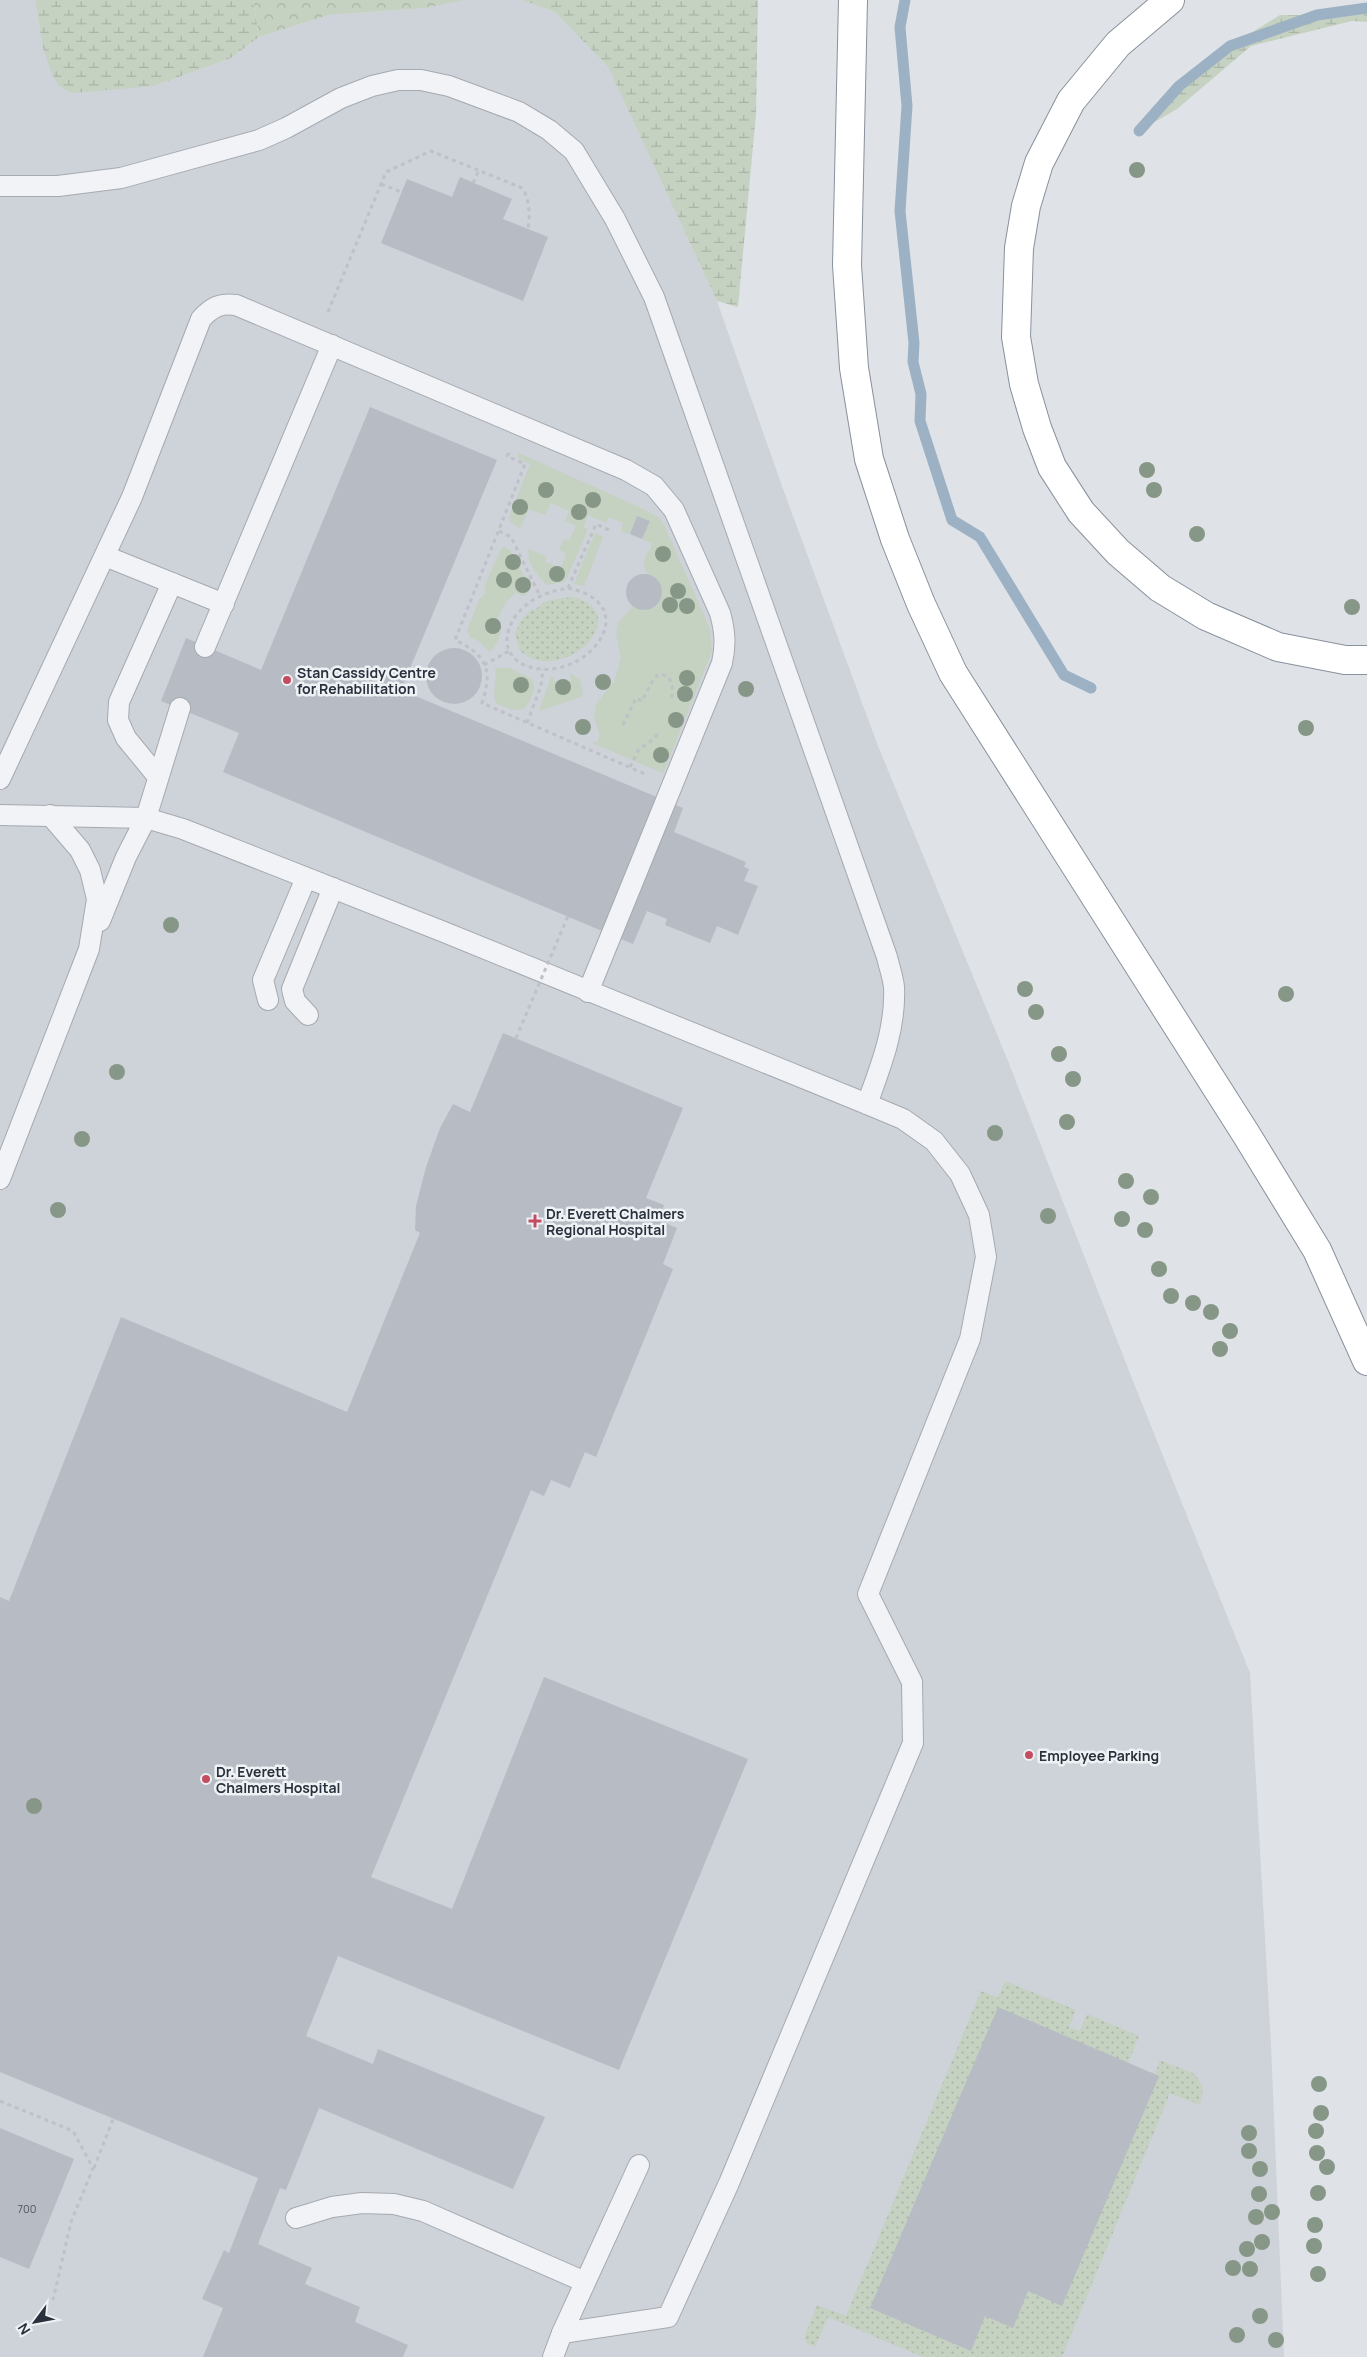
<svg xmlns="http://www.w3.org/2000/svg" width="1367" height="2357" viewBox="0 0 1367 2357" font-family="Manrope,sans-serif">
	<style>
		.built { fill: #ced2d9 }
		.grass { fill: url(#grass-dots) }
		.forest { fill: url(#forest-crowns) }
		.wetland { fill: url(#wetland-marsh) }
		.green { fill: #c5d1c1 }
		.lines { fill: none; stroke-linecap: round; stroke-linejoin: round }
		.stream { stroke: #9db1c5; stroke-width: 11 }
		.building { fill: #b7bcc4 }
		.lane-casing { stroke: #a5aab1; stroke-width: 22 }
		.highway-casing { stroke: #88919d; stroke-width: 30 }
		.path { stroke: #bec1c6; stroke-width: 3; stroke-dasharray: 4 4; stroke-linecap: butt }
		.lane { stroke: #f2f3f6; stroke-width: 20 }
		.highway { stroke: #fff; stroke-width: 28 }
		.path-bridge { stroke: #bec1c6; stroke-width: 3; stroke-dasharray: 4 4; stroke-linecap: butt }
		.tree { fill: #879787 }
		.poi-dot { fill: #c44d62; stroke: #eff2f5; stroke-width: 2 }
		.labels { text-anchor: middle; dominant-baseline: central; stroke-width: 5; stroke-linejoin: round; paint-order: stroke }
		.number-label { font-size: 11px; fill: #4c545f }
		.poi-label { font-size: 14px; font-weight: bold; fill: #29313d; stroke: #eff2f5; text-anchor: start }
	</style>
	<defs>
		<pattern id="grass-dots" width="8" height="8" patternUnits="userSpaceOnUse" patternTransform="scale(1.25)"><rect width="8" height="8" fill="#c5d1c1"/><path d="M2 2h.1M6 6h.1" fill="none" stroke="#a9b4a7" stroke-width="1.8" stroke-linecap="round"/></pattern>
		<pattern id="forest-crowns" width="20" height="18" patternUnits="userSpaceOnUse" patternTransform="scale(1.25)"><rect width="20" height="18" fill="#c5d1c1"/><path d="M2 6a3 3 0 1 1 6 0M12 15a3 3 0 1 1 6 0" fill="none" stroke="#a9b4a7"/></pattern>
		<pattern id="wetland-marsh" width="20" height="14" patternUnits="userSpaceOnUse" patternTransform="scale(1.25)"><rect width="20" height="14" fill="#c5d1c1"/><path d="M1 5h8M5 5V1M11 12h8M15 12V8" fill="none" stroke="#a9b4a7"/></pattern>
	</defs>
	<rect width="100%" height="100%" fill="#dfe3e7"/>
	<!-- built -->
	<polygon class="built" points="0,0 35,0 43,48 138,87 154,86 231,58 259,37 329,15 425,8 461,0 522,0 555,12 608,67 717,301 783,489 878,746 1008,1061 1133,1381 1250,1673 1271,2045 1284,2357 0,2357"/>
	<!-- grass -->
	<g class="grass">
		<path d="M572,597C638,612 564,688 520,651L515,634L521,620L532,609L535,610L543,603L550,600Z"/>
		<polygon points="1005,1981 1076,2010 1069,2027 1080,2031 1087,2014 1139,2036 1128,2063 1155,2074 1160,2060 1195,2074 1203,2088 1200,2105 1170,2093 1062,2357 923,2357 828,2317 815,2347 807,2344 804,2338 817,2305 846,2316 981,1991 998,1998"/>
	</g>
	<!-- forest -->
	<polygon class="forest" points="253,0 464,0 425,8 329,15 259,37"/>
	<!-- wetland -->
	<g class="wetland">
		<polygon points="35,0 253,0 259,37 231,58 154,86 72,93 59,86 52,74 43,48"/>
		<polygon points="522,0 758,0 756,114 738,307 717,301 608,67 555,12"/>
		<polygon points="1367,8 1367,22 1352,21 1251,46 1177,109 1139,131 1179,86 1230,46 1280,15 1317,15"/>
	</g>
	<!-- green -->
	<g class="green">
		<path d="M519,453L641,508L659,518L665,527L710,629L712,651L663,773L592,743L598,741L600,736L594,717L596,704L614,682L621,658L616,634L618,623L633,606L643,611L657,606L663,593L658,580C638,569 643,563 652,544L642,539L650,521L637,516L630,534L621,531L623,523L608,517L606,523L588,515L583,527L588,529L567,578L564,582L547,585C537,576 526,562 529,549L547,557L545,562L561,568L566,553L559,550L564,539L569,541L576,526L565,521L569,511L551,503L545,515L529,509L520,528L510,522L509,517L530,464L518,458Z"/>
		<polygon points="595,533 603,537 602,539 584,586 574,584"/>
		<path d="M504,547L510,550L530,586L526,595L522,596L516,592L505,603L496,622L502,627C499,637 498,646 489,652L479,641L470,637L467,630L480,598L483,597L486,590L484,587L501,549Z"/>
		<path d="M495,668H510L532,679C537,690 531,700 524,709L512,710L496,703C491,693 498,680 495,668Z"/>
		<polygon points="570,673 580,680 583,693 581,697 539,711 551,677 553,676 555,684 571,681"/>
	</g>
	<g class="lines">
		<!-- stream -->
		<g class="stream">
			<polyline points="905,0 900,27 907,106 900,211 914,343 913,362 921,394 920,421 952,520 980,537 1064,675 1091,688"/>
			<polyline points="1139,131 1179,86 1230,46 1317,15 1367,8"/>
		</g>
	</g>
	<!-- building -->
	<g class="building">
		<polygon points="460,177 512,199 503,219 548,237 523,301 381,243 407,179 452,197"/>
		<polygon points="370,407 497,460 401,690 683,808 674,832 746,862 744,867 749,869 744,881 758,886 738,935 717,926 710,943 665,925 667,919 647,911 633,944 223,772 239,733 161,701 186,638 261,670"/>
		<polygon points="637,516 650,521 642,539 630,534"/>
		<circle cx="644" cy="592" r="18"/>
		<circle cx="454" cy="676" r="28"/>
		<polygon points="503,1033 683,1108 646,1198 664,1205 658,1220 677,1228 663,1264 673,1269 596,1457 585,1452 570,1488 551,1480 544,1496 531,1490 371,1877 452,1909 544,1677 748,1759 619,2070 338,1956 306,2036 373,2064 378,2049 545,2117 513,2189 319,2108 286,2190 280,2188 258,2244 312,2268 305,2284 360,2307 355,2322 408,2345 403,2357 203,2357 223,2308 202,2299 224,2250 229,2253 258,2178 0,2072 0,1597 9,1601 121,1317 347,1412 420,1233 415,1230 416,1206 426,1167 440,1128 453,1104 470,1112"/>
		<polygon points="998,2007 1159,2076 1062,2306 1028,2291 1013,2328 985,2316 971,2351 870,2308"/>
		<polygon points="0,2128 74,2159 29,2269 0,2257"/>
	</g>
	<g class="lines">
		<defs>
			<g id="lane">
				<path d="M0,186H58L121,178L259,140L286,128L341,98L372,86L398,80H421L449,86L519,112L549,130L574,151L615,219L654,297L887,957C889,966 893,977 894,987C896,1028 881,1066 867,1104"/>
				<polyline points="105,556 224,604"/>
				<polyline points="205,647 332,345"/>
				<polyline points="158,777 126,738 118,720 119,702 172,583"/>
				<path d="M0,779L132,497L201,319C212,307 220,303 236,305L626,470L654,486L674,510L720,613C725,631 726,645 722,663L588,992"/>
				<polyline points="0,815 146,818 183,829 444,932 867,1104 903,1119 934,1141 960,1174 979,1215 986,1257 970,1339 868,1594 912,1682 913,1743 729,2183 668,2317 562,2333 553,2357"/>
				<polyline points="100,921 126,857 146,818 180,708"/>
				<polyline points="268,1000 263,980 306,878"/>
				<polyline points="308,1015 295,1001 292,989 333,888"/>
				<polyline points="0,1179 89,949 97,899 90,870 80,850 50,815"/>
				<polyline points="296,2218 332,2207 362,2203 394,2204 423,2211 585,2282"/>
				<polyline points="562,2333 639,2165"/>
			</g>
			<g id="highway">
				<polyline points="853,0 847,265 854,368 869,459 895,539 921,604 953,673 1246,1134 1317,1250 1367,1361"/>
				<polyline points="1170,0 1118,44 1071,101 1039,163 1026,206 1019,248 1016,337 1024,384 1037,428 1052,467 1081,512 1118,552 1160,588 1206,616 1278,647 1345,660 1367,660"/>
			</g>
		</defs>
		<!-- lane casing -->
		<use href="#lane" class="lane-casing"/>
		<!-- highway casing -->
		<use href="#highway" class="highway-casing"/>
		<!-- path -->
		<g class="path">
			<polyline points="473,183 479,170"/>
			<polyline points="381,184 401,192"/>
			<path d="M328,312L386,172L431,151L522,188C530,198 530,217 528,229"/>
			<path d="M509,453L507,456L525,464L455,640C487,655 493,670 482,703L645,774"/>
			<polyline points="499,531 511,537 540,596"/>
			<path d="M568,588C648,605 585,684 530,667C497,657 503,624 526,605C538,595 553,591 568,588Z"/>
			<polyline points="568,588 596,524 611,531"/>
			<polyline points="484,665 509,651"/>
			<polyline points="527,723 541,686 543,669"/>
			<path d="M623,725L636,698L642,701L654,678L659,674C674,675 673,689 671,701"/>
			<polyline points="630,767 639,749 654,739 658,733"/>
			<polyline points="0,2101 73,2131 93,2168 71,2222 53,2300"/>
			<polyline points="94,2168 113,2119"/>
		</g>
		<!-- lane -->
		<use href="#lane" class="lane"/>
		<!-- highway -->
		<use href="#highway" class="highway"/>
		<!-- path-bridge -->
		<polyline class="path-bridge" points="516,1038 568,916"/>
	</g>
	<!-- trees -->
	<g class="tree">
		<circle cx="1137" cy="170" r="8"/>
		<circle cx="1147" cy="470" r="8"/>
		<circle cx="546" cy="490" r="8"/>
		<circle cx="1154" cy="490" r="8"/>
		<circle cx="593" cy="500" r="8"/>
		<circle cx="520" cy="507" r="8"/>
		<circle cx="579" cy="512" r="8"/>
		<circle cx="1197" cy="534" r="8"/>
		<circle cx="663" cy="554" r="8"/>
		<circle cx="513" cy="562" r="8"/>
		<circle cx="557" cy="574" r="8"/>
		<circle cx="504" cy="580" r="8"/>
		<circle cx="523" cy="585" r="8"/>
		<circle cx="678" cy="591" r="8"/>
		<circle cx="670" cy="605" r="8"/>
		<circle cx="687" cy="606" r="8"/>
		<circle cx="1352" cy="607" r="8"/>
		<circle cx="493" cy="626" r="8"/>
		<circle cx="687" cy="678" r="8"/>
		<circle cx="603" cy="682" r="8"/>
		<circle cx="521" cy="685" r="8"/>
		<circle cx="563" cy="687" r="8"/>
		<circle cx="746" cy="689" r="8"/>
		<circle cx="685" cy="694" r="8"/>
		<circle cx="676" cy="720" r="8"/>
		<circle cx="583" cy="727" r="8"/>
		<circle cx="1306" cy="728" r="8"/>
		<circle cx="661" cy="755" r="8"/>
		<circle cx="171" cy="925" r="8"/>
		<circle cx="1025" cy="989" r="8"/>
		<circle cx="1286" cy="994" r="8"/>
		<circle cx="1036" cy="1012" r="8"/>
		<circle cx="1059" cy="1054" r="8"/>
		<circle cx="117" cy="1072" r="8"/>
		<circle cx="1073" cy="1079" r="8"/>
		<circle cx="1067" cy="1122" r="8"/>
		<circle cx="995" cy="1133" r="8"/>
		<circle cx="82" cy="1139" r="8"/>
		<circle cx="1126" cy="1181" r="8"/>
		<circle cx="1151" cy="1197" r="8"/>
		<circle cx="58" cy="1210" r="8"/>
		<circle cx="1048" cy="1216" r="8"/>
		<circle cx="1122" cy="1219" r="8"/>
		<circle cx="1145" cy="1230" r="8"/>
		<circle cx="1159" cy="1269" r="8"/>
		<circle cx="1171" cy="1296" r="8"/>
		<circle cx="1193" cy="1303" r="8"/>
		<circle cx="1211" cy="1312" r="8"/>
		<circle cx="1230" cy="1331" r="8"/>
		<circle cx="1220" cy="1349" r="8"/>
		<circle cx="34" cy="1806" r="8"/>
		<circle cx="1319" cy="2084" r="8"/>
		<circle cx="1321" cy="2113" r="8"/>
		<circle cx="1316" cy="2131" r="8"/>
		<circle cx="1249" cy="2133" r="8"/>
		<circle cx="1249" cy="2151" r="8"/>
		<circle cx="1317" cy="2153" r="8"/>
		<circle cx="1327" cy="2167" r="8"/>
		<circle cx="1260" cy="2169" r="8"/>
		<circle cx="1318" cy="2193" r="8"/>
		<circle cx="1259" cy="2194" r="8"/>
		<circle cx="1272" cy="2212" r="8"/>
		<circle cx="1256" cy="2217" r="8"/>
		<circle cx="1315" cy="2225" r="8"/>
		<circle cx="1262" cy="2242" r="8"/>
		<circle cx="1314" cy="2246" r="8"/>
		<circle cx="1247" cy="2249" r="8"/>
		<circle cx="1233" cy="2268" r="8"/>
		<circle cx="1250" cy="2269" r="8"/>
		<circle cx="1318" cy="2274" r="8"/>
		<circle cx="1260" cy="2316" r="8"/>
		<circle cx="1237" cy="2335" r="8"/>
		<circle cx="1276" cy="2340" r="8"/>
	</g>
	<!-- markers -->
	<g class="poi-dot">
		<circle cx="287" cy="680" r="5"/>
		<path d="M532.5 1213.5h5v5h5v5h-5v5h-5v-5h-5v-5h5z"/>
		<circle cx="1029" cy="1755" r="5"/>
		<circle cx="206" cy="1779" r="5"/>
	</g>
	<g class="labels">
		<!-- number labels -->
		<g class="number-label">
			<text x="27" y="2208">700</text>
		</g>
		<!-- poi labels -->
		<g class="poi-label">
			<text x="297" y="672">Stan Cassidy Centre<tspan x="297" dy="16">for Rehabilitation</tspan></text>
			<text x="546" y="1213">Dr. Everett Chalmers<tspan x="546" dy="16">Regional Hospital</tspan></text>
			<text x="1039" y="1755">Employee Parking</text>
			<text x="216" y="1771">Dr. Everett<tspan x="216" dy="16">Chalmers Hospital</tspan></text>
		</g>
	</g>
	<!-- north arrow -->
	<g transform="translate(35 2322) rotate(238)" stroke="#eff2f5" stroke-width="4" paint-order="stroke">
	<path d="M0-4L9 19L0 12L-9 19Z" fill="#29313d"/>
	<text y="-8" font-size="14" font-weight="bold" text-anchor="middle" fill="#29313d">N</text>
	</g>
</svg>
